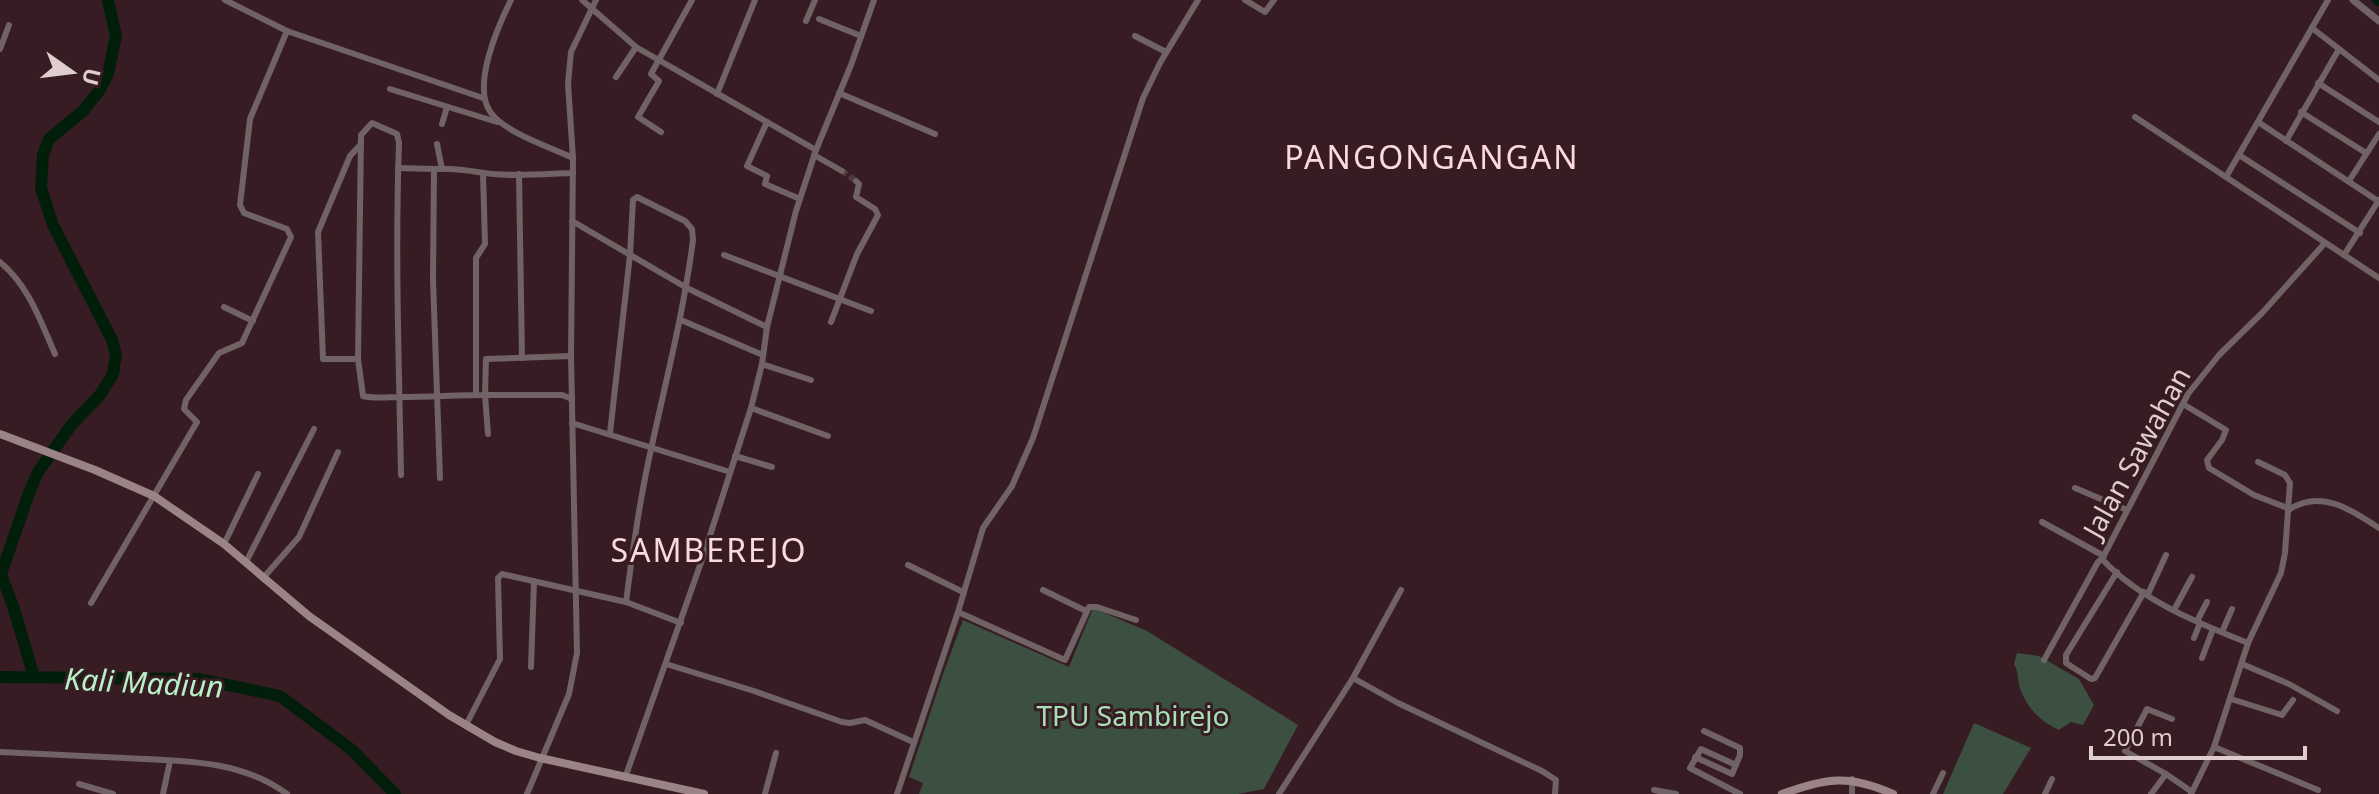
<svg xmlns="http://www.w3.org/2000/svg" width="2379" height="794" viewBox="0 0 2379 794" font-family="'Noto Sans',sans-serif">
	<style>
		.green { fill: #3b5041 }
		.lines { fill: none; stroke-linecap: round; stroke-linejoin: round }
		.canal { stroke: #001e0a; stroke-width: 8 }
		.river { stroke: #001e0a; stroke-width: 12 }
		.minor-tunnel { stroke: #50373d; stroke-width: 6; stroke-dasharray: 6 3; stroke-linecap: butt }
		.minor { stroke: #706265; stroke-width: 6 }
		.tertiary { stroke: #706265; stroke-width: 7 }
		.secondary { stroke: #9a8488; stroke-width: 8 }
		.labels { text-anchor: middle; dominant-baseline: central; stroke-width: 6; stroke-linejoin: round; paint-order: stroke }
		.street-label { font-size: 28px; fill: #dfcdd0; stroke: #371d23 }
		.park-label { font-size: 28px; fill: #a7e0b5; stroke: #371d23 }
		.water-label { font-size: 30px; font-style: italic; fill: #b8f2c7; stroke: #371d23 }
		.quarter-label { font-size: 32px; letter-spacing: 2px; fill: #fcd8df; stroke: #371d23 }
	</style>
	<rect width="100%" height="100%" fill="#371d23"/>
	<!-- green -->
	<g class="green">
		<polygon points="1093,608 1147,631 1298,725 1264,789 1238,794 919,794 923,783 909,777 943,674 963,620 1069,667"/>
		<path d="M2017,653L2039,656L2079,679L2094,705L2083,725L2071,722L2059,730C2041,722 2026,707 2020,688C2017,679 2019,673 2014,664Z"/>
		<polygon points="1974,723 2031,748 2003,794 1943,794"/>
	</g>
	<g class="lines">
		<!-- canal -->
		<polyline class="canal" points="2376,0 2379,2"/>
		<!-- river -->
		<g class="river">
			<polyline points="0,677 200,679 280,696 352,750 395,794"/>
			<polyline points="34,677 14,609 1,574 29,493 38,472 72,424 100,395 113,374 116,354 112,340 53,225 41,188 43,155 49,139 83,111 99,91 108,74 116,36 108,0"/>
		</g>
		<!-- minor-tunnel -->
		<polyline class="minor-tunnel" points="842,171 856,181"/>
		<!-- minor -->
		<g class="minor">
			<polyline points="225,0 287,31"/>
			<path d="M511,0C498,26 471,87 491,113C506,133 550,147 573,158"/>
			<polyline points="582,0 636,47 816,150"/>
			<polyline points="1245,0 1265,12 1274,0"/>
			<polyline points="819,19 861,36"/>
			<polyline points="806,21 815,0"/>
			<polyline points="2312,28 2379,80"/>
			<polyline points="1135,36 1166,52"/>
			<polyline points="0,49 9,25"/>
			<polyline points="616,77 636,47"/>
			<polyline points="2318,83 2379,122"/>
			<polyline points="390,89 497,122"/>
			<polyline points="839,93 935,134"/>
			<polyline points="717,94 755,0"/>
			<polyline points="2301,112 2366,153"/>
			<polyline points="2135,117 2344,255 2379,200"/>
			<polyline points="767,122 747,166 767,176 765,184 800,199"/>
			<polyline points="2258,122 2378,201"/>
			<polyline points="442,124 447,107"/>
			<polyline points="661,132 638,117 659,81 651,74 692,0"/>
			<polyline points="2286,141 2339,49"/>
			<polyline points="437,144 442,169"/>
			<polyline points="814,155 842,171"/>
			<polyline points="2239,155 2360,233"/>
			<polyline points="398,168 434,169 433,280 440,478"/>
			<path d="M434,169C452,168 466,170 484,173C513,177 544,174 573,173"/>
			<polyline points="519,174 522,358"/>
			<polyline points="2226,177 2328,0"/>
			<polyline points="2349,181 2379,134"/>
			<polyline points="572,221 687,288 767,327"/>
			<polyline points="724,255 871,311"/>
			<polyline points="2344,255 2379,278"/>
			<path d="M0,262C29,286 40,320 55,354"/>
			<polyline points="224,307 253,321"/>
			<polyline points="681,320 763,355"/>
			<polyline points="831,322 857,254 878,215 875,209 856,197 859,184 856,181"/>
			<polyline points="358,359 323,359 318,232 350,156 361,144"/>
			<polyline points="762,364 811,380"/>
			<polyline points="476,395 476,258 485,244 483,173"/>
			<polyline points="2183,404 2226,430 2222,440 2207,460 2209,468 2254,495 2290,509"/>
			<polyline points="751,408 828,436"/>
			<polyline points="572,423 730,472"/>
			<path d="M610,433L630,255L633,200L637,197L685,221L692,229L693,240C684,310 667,376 652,445C640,497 633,549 626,602"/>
			<polyline points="488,434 485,395 562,395 572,399"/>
			<polyline points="735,456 772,467"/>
			<path d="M401,475C399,364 395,254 399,143L397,134L372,123L361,135L358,359L363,396C375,399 389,397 401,397C430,397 457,395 485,395L486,359L571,356"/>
			<polyline points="2075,488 2127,510"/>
			<path d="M2290,509C2321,489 2352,510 2379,528"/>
			<polyline points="2042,522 2104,556"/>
			<polyline points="224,544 258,474"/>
			<polyline points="246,562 314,429"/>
			<polyline points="908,565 963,592"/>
			<polyline points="2117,572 2066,655 2066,663 2091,679 2095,678 2144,592"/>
			<polyline points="264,577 299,537 338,452"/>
			<polyline points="1043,590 1086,611"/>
			<polyline points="2148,594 2166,555"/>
			<polyline points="91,603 197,422 184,409 186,400 219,353 242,343 291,237 287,229 244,213 240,205 250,119 287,31 483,98"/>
			<polyline points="2174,610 2192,577"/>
			<polyline points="1136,620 1097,607 1089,607 1065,660 958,612 983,528 1012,486 1033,438 1143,98 1160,63 1198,0"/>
			<polyline points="2197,621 2207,602"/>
			<polyline points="2222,632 2232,609"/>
			<polyline points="2194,638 2200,623"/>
			<path d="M2248,643C2198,623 2140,600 2102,559L2188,394L2219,355L2262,313L2325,243"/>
			<polyline points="2202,658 2213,629"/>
			<polyline points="2044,660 2098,562 2102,559"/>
			<polyline points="666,664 754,691 842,722 850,723 865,720 913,742"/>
			<polyline points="2242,664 2289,684 2337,711"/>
			<polyline points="531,667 534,581"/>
			<polyline points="1353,678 1398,703 1542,771 1556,780 1555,794"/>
			<polyline points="2231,699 2282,715 2293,700"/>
			<polyline points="466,725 500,659 498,578 502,574 626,602 681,623"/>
			<polyline points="2214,747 2318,790"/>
			<path d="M0,752C42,754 83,756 125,758C181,761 240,759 287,794"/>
			<polyline points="1695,757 1732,774 1740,755 1740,748 1704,731"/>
			<polyline points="1736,765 1701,749 1690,768 1740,794"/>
			<polyline points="2166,774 2125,751 2147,709 2172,719"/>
			<polyline points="625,778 704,554 751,408 762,364 767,327 796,211 816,150 851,65 874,0"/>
			<polyline points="79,784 113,794"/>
			<polyline points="1654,790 1676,794"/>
			<polyline points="163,794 170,761"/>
			<polyline points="527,794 569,694 577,653 571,356 573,158 568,84 571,52 596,0"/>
			<polyline points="765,794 776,753"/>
			<polyline points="897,794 958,612"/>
			<polyline points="1279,794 1353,678 1401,590"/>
			<polyline points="1852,794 1852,779"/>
			<polyline points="1933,794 1943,773"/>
			<polyline points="2045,794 2052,779"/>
			<polyline points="2151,794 2166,774 2192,792"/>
			<polyline points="2191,794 2214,747 2248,643 2281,573 2285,553 2290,483 2285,475 2258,462"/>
		</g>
		<!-- tertiary -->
		<polyline class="tertiary" points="2353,0 2379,21"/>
		<!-- secondary -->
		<g class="secondary">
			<polyline points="0,434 95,470 154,496 224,544 309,616 449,715 495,742 516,751 540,758 704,794"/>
			<path d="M1782,794C1826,778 1849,774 1893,794"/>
		</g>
	</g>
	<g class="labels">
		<!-- street labels -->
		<g class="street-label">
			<text transform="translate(2136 452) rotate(-61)">Jalan Sawahan</text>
		</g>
		<!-- park labels -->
		<g class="park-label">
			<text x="1133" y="715">TPU Sambirejo</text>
		</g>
		<!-- water labels -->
		<g class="water-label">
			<text transform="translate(144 682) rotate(3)">Kali Madiun</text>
		</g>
		<!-- quarter labels -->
		<g class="quarter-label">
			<text x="1432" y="156">PANGONGANGAN</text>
			<text x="709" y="549">SAMBEREJO</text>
		</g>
	</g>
	<!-- north arrow -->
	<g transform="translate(72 72) rotate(104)" stroke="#371d23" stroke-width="6" paint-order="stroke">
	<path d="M0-6L14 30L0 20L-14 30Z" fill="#dfcdd0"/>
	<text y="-12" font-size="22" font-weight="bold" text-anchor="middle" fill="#dfcdd0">U</text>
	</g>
	<!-- scale -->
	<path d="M2091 746v12h214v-12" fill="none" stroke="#dfcdd0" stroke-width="4"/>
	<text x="2103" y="746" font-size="24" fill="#dfcdd0" stroke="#371d23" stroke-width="6" paint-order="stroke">200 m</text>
</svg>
